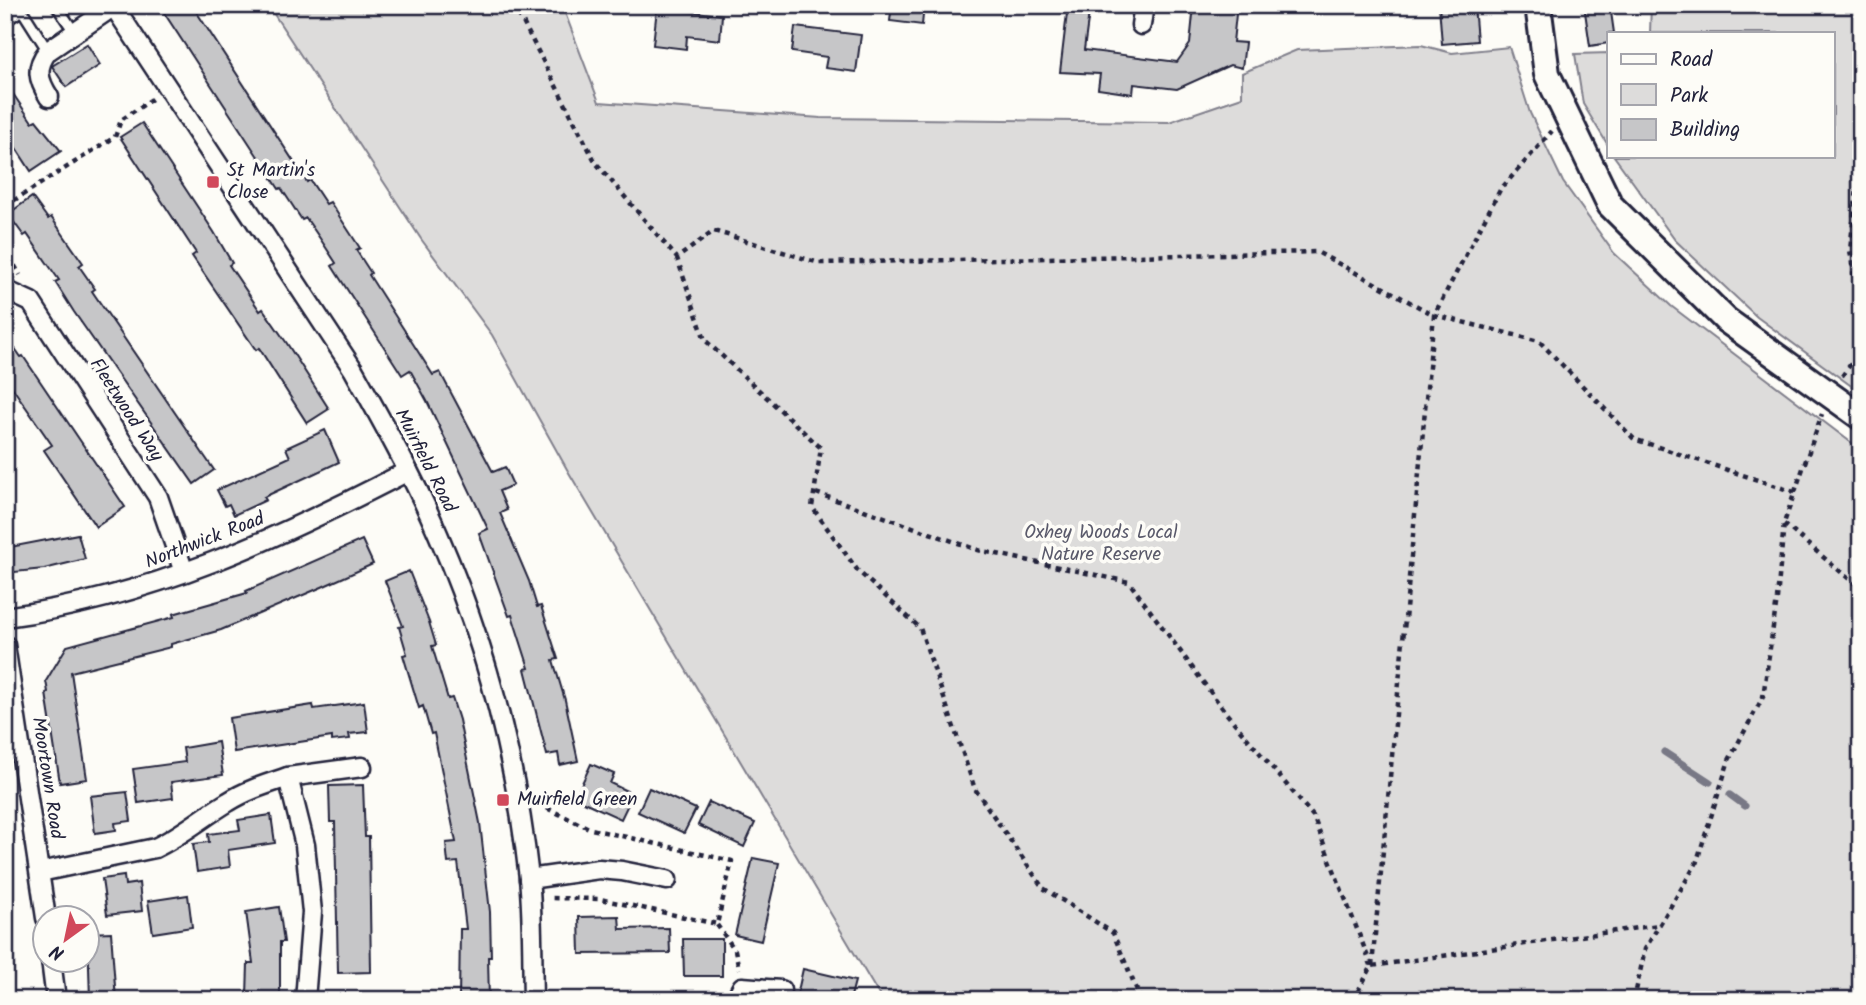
<svg xmlns="http://www.w3.org/2000/svg" width="1866" height="1005" viewBox="0 0 1866 1005" font-family="Kalam,sans-serif">
	<style>
		.green { fill: #dddcdb; stroke: #807f8b; stroke-width: 2 }
		.lines { fill: none; stroke-linecap: round; stroke-linejoin: round }
		.stream { stroke: #787885; stroke-width: 7 }
		.building { fill: #c6c6c8; stroke: #22223b; stroke-width: 2 }
		.service-casing { stroke: #22223b; stroke-width: 14 }
		.minor-casing { stroke: #22223b; stroke-width: 23 }
		.secondary-casing { stroke: #22223b; stroke-width: 30 }
		.path { stroke: #22223b; stroke-width: 4.5; stroke-dasharray: 5 5; stroke-linecap: butt }
		.service { stroke: #fdfcf7; stroke-width: 9 }
		.minor { stroke: #fdfcf7; stroke-width: 18 }
		.secondary { stroke: #fdfcf7; stroke-width: 24 }
		.poi-dot { fill: #d1495b; stroke: #fdfcf7; stroke-width: 2.5 }
		.labels { text-anchor: middle; dominant-baseline: central; stroke-width: 7; stroke-linejoin: round; paint-order: stroke }
		.poi-label { font-size: 19px; fill: #22223b; stroke: #fdfcf7; text-anchor: start }
		.street-label { font-size: 19px; fill: #22223b; stroke: #fdfcf7 }
		.park-label { font-size: 19px; fill: #5a5a6b; stroke: #fdfcf7 }
	</style>
	<rect width="100%" height="100%" fill="#fdfcf7"/>
	<filter id="ink" filterUnits="userSpaceOnUse"><feTurbulence type="fractalNoise" baseFrequency=".0143" numOctaves="2"/><feDisplacementMap in="SourceGraphic" scale="14" xChannelSelector="R" yChannelSelector="G"/><feConvolveMatrix kernelMatrix="1 2 1 2 8 2 1 2 1" color-interpolation-filters="sRGB"/></filter>
	<g filter="url(#ink)">
		<!-- green -->
		<g class="green">
			<polygon points="268,5 562,5 599,102 821,118 1169,122 1242,97 1242,73 1297,50 1421,45 1452,53 1509,47 1530,113 1563,182 1614,253 1671,306 1861,450 1861,1000 882,1000 568,471 492,335 421,239"/>
			<polygon points="1651,5 1861,5 1861,393 1757,317 1675,240 1614,156 1833,156 1833,33 1650,33"/>
			<polygon points="1609,53 1609,147 1583,104 1575,54"/>
		</g>
		<g class="lines">
			<!-- stream -->
			<g class="stream">
				<polyline points="1664,752 1710,782"/>
				<polyline points="1730,795 1745,806"/>
			</g>
		</g>
		<!-- building -->
		<g class="building">
			<polygon points="159,5 192,5 307,182 310,180 326,204 330,202 360,248 356,250 371,273 369,275 433,375 440,372 493,472 505,467 513,485 499,491 507,510 500,513 529,581 537,607 541,606 558,659 553,660 565,700 578,761 560,765 558,753 547,755 525,669 529,668 512,615 509,616 479,533 488,529 427,401 410,370 402,375 332,266 336,263 321,240 306,218 302,220 281,188 279,189"/>
			<polygon points="892,5 924,5 922,25 890,21"/>
			<polygon points="1068,5 1090,5 1084,50 1177,62 1190,44 1194,5 1237,5 1233,42 1245,43 1242,68 1230,65 1177,89 1134,84 1133,94 1098,89 1100,74 1060,72"/>
			<polygon points="1439,5 1474,5 1477,41 1442,44"/>
			<polygon points="1584,5 1610,5 1614,33 1609,33 1609,43 1590,46"/>
			<polygon points="657,8 722,15 720,40 687,36 686,49 653,45"/>
			<polygon points="795,27 861,35 856,72 825,68 827,57 792,52"/>
			<polygon points="87,44 100,65 66,87 52,66"/>
			<polygon points="5,82 32,122 36,120 61,151 31,171 5,131"/>
			<polygon points="142,123 214,232 232,263 229,265 260,311 263,309 286,342 329,409 307,423 259,348 256,350 192,256 196,253 120,137"/>
			<polygon points="32,197 48,219 51,217 83,263 79,266 95,289 92,291 214,470 194,484 74,312 55,282 59,280 27,234 24,236 8,214"/>
			<polygon points="5,334 21,357 23,356 125,507 96,527 44,450 52,445 5,377"/>
			<polygon points="325,430 339,462 264,497 266,500 234,515 229,504 225,506 217,490 290,457 286,448"/>
			<polygon points="78,534 85,559 44,569 5,573 5,548"/>
			<polygon points="362,540 373,564 322,587 221,630 171,644 171,647 71,672 87,779 60,783 46,693 48,692 46,681 67,646 174,617 173,614 247,593 246,591"/>
			<polygon points="409,571 429,622 436,645 432,646 448,699 452,698 459,720 480,823 490,912 491,957 488,957 489,1000 459,1000 460,929 466,929 458,862 448,863 446,843 456,842 434,733 431,734 423,706 419,708 403,655 407,654 399,627 403,626 385,581"/>
			<polygon points="364,702 368,732 349,734 350,739 332,741 332,737 234,752 229,718 313,705 314,709"/>
			<polygon points="218,742 223,775 171,782 173,798 138,803 133,769 185,762 183,748"/>
			<polygon points="591,764 614,774 610,783 633,794 621,819 575,798"/>
			<polygon points="363,785 365,837 369,837 371,972 338,973 335,822 330,822 329,786"/>
			<polygon points="649,788 696,809 684,833 638,812"/>
			<polygon points="127,792 131,821 115,823 116,830 95,833 90,796"/>
			<polygon points="709,802 755,823 744,847 698,825"/>
			<polygon points="271,815 275,843 228,850 230,867 197,872 193,844 209,842 208,834 240,830 238,820"/>
			<polygon points="753,858 779,863 761,941 735,935"/>
			<polygon points="124,876 125,885 139,883 142,911 107,915 102,879"/>
			<polygon points="188,895 192,927 153,933 148,901"/>
			<polygon points="279,907 284,942 280,942 280,998 247,997 248,963 253,963 246,912"/>
			<polygon points="619,916 620,929 669,928 670,953 580,954 579,917"/>
			<polygon points="111,932 116,1000 90,1000 88,933"/>
			<polygon points="683,939 722,939 722,976 684,976"/>
			<polygon points="803,969 855,981 850,1000 796,1000"/>
		</g>
		<g class="lines">
			<defs>
				<g id="service">
					<polyline points="56,5 75,33"/>
					<polyline points="5,21 22,10 48,51"/>
				</g>
				<g id="minor">
					<path d="M113,5L353,369C383,423 414,478 438,534C485,642 516,761 529,878C533,918 532,959 533,1000"/>
					<polyline points="1141,25 1144,5"/>
					<path d="M49,97C38,80 35,67 48,51L114,6"/>
					<polyline points="5,290 31,302 158,497 184,572"/>
					<path d="M5,617C150,598 279,538 408,471"/>
					<polyline points="5,645 46,918"/>
					<polyline points="288,777 362,767"/>
					<path d="M40,872L155,848C181,836 203,817 228,802C247,790 267,784 288,777L305,845L312,912L305,1000"/>
					<polyline points="529,879 599,869 622,871 667,880"/>
					<polyline points="51,960 56,1000"/>
					<polyline points="735,1000 742,987 781,990"/>
				</g>
				<polyline id="secondary" points="1538,5 1547,74 1610,205 1726,320 1861,417"/>
			</defs>
			<!-- service casing -->
			<use href="#service" class="service-casing"/>
			<!-- minor casing -->
			<use href="#minor" class="minor-casing"/>
			<!-- secondary casing -->
			<use href="#secondary" class="secondary-casing"/>
			<!-- path -->
			<g class="path">
				<polyline points="514,5 596,163 677,258"/>
				<polyline points="1861,152 1850,250 1861,326"/>
				<polyline points="5,206 115,137 121,120 152,99"/>
				<polyline points="5,248 20,275"/>
				<polyline points="1842,376 1861,350"/>
				<polyline points="816,493 978,550 1129,582 1226,713 1313,816 1371,965"/>
				<polyline points="1784,524 1861,589"/>
				<polyline points="538,804 591,829 732,861 717,924 600,899 550,898"/>
				<polyline points="717,925 735,950 739,969"/>
				<polyline points="1372,966 1434,315 1500,190 1552,131"/>
				<polyline points="1141,1000 1113,933 1043,888 975,789 920,628 858,571 812,507 821,448 705,340 677,258 714,231 819,263 1317,252 1434,315 1539,341 1634,439 1794,492"/>
				<polyline points="1353,1000 1372,966 1658,925"/>
				<polyline points="1634,1000 1645,949 1696,864 1729,760 1763,697 1777,599 1784,523 1822,414"/>
			</g>
			<!-- service -->
			<use href="#service" class="service"/>
			<!-- minor -->
			<use href="#minor" class="minor"/>
			<!-- secondary -->
			<use href="#secondary" class="secondary"/>
		</g>
	</g>
	<!-- markers -->
	<g class="poi-dot">
		<rect x="206" y="175" width="14" height="14" rx="3.5"/>
		<rect x="496" y="793" width="14" height="14" rx="3.5"/>
	</g>
	<g class="labels">
		<!-- poi labels -->
		<g class="poi-label">
			<text x="227" y="171">St Martin's<tspan x="227" dy="22">Close</tspan></text>
			<text x="517" y="800">Muirfield Green</text>
		</g>
		<!-- street labels -->
		<g class="street-label">
			<text transform="translate(126 410) rotate(57)">Fleetwood Way</text>
			<text transform="translate(425 461) rotate(63)">Muirfield Road</text>
			<text transform="translate(205 541) rotate(-21)">Northwick Road</text>
			<text transform="translate(47 778) rotate(81)">Moortown Road</text>
		</g>
		<!-- park labels -->
		<g class="park-label">
			<text x="1101" y="533">Oxhey Woods Local<tspan x="1101" dy="22">Nature Reserve</tspan></text>
		</g>
	</g>
	<!-- margin -->
	<rect width="1866" height="1005" fill="none" stroke="#fdfcf7" stroke-width="28"/>
	<rect x="14" y="14" width="1838" height="977" fill="none" stroke="#22223b" stroke-width="2.5" filter="url(#ink)"/>
	<!-- legend -->
	<rect x="1607" y="32" width="228" height="126" fill="#fdfcf7" stroke="#a5a5ac" stroke-width="2"/>
	<rect x="1621" y="54" width="35" height="10" fill="#fdfcf7" stroke="#a5a5ac" stroke-width="2"/>
	<text x="1670" y="66" font-size="21" fill="#22223b">Road</text>
	<rect x="1621" y="84" width="35" height="21" fill="#dddcdb" stroke="#a5a5ac" stroke-width="2"/>
	<text x="1670" y="102" font-size="21" fill="#22223b">Park</text>
	<rect x="1621" y="119" width="35" height="21" fill="#c6c6c8" stroke="#a5a5ac" stroke-width="2"/>
	<text x="1670" y="136" font-size="21" fill="#22223b">Building</text>
	<!-- north arrow -->
	<g transform="translate(66 939) rotate(213)"><circle r="33" fill="#fdfcf7" stroke="#a5a5ac" stroke-width="2"/>
	<path d="M0-5L12 26L0 18L-12 26Z" fill="#d1495b"/>
	<text y="-10" font-size="19" font-weight="bold" text-anchor="middle" fill="#22223b">N</text>
	</g>
</svg>
